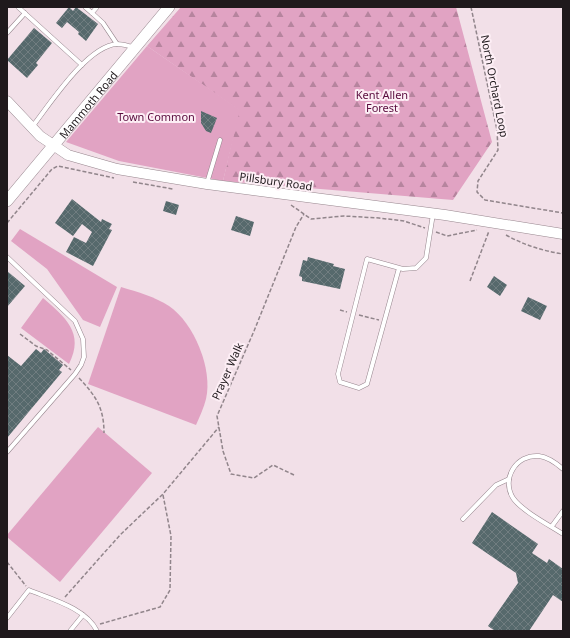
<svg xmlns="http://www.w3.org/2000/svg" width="570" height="638" viewBox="0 0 570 638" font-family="'Noto Sans',sans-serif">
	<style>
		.forest { fill: url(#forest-firs) }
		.park { fill: #e1a3c3 }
		.building { fill: url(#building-cross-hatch) }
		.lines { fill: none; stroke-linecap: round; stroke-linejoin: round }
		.service-casing { stroke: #97868e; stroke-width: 5 }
		.tertiary-casing { stroke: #97868e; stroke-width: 11 }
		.secondary-casing { stroke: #97868e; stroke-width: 12 }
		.path { stroke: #91858b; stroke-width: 1.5; stroke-dasharray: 4 2; stroke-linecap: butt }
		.service { stroke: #fff; stroke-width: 4 }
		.tertiary { stroke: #fff; stroke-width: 10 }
		.secondary { stroke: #fff; stroke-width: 11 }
		.labels { text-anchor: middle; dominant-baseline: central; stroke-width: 4; stroke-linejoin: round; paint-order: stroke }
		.street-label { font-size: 11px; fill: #1f191c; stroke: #fdeef5 }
		.park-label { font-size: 11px; fill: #590b3d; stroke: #fdeef5 }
	</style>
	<defs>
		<pattern id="forest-firs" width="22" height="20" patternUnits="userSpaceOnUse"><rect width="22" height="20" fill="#e1a3c3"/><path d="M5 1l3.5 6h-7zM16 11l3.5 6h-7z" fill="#b6849e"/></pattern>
		<pattern id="building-cross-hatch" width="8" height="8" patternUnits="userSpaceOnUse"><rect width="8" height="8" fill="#56696c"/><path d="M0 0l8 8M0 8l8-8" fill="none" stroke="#707d80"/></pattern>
	</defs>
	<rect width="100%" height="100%" fill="#f2e0e8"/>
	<!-- forest -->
	<polygon class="forest" points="181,7 456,7 492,142 453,200 223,181 239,110 147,46"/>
	<!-- park -->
	<g class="park">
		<polygon points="147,46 240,110 223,181 119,161 66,142"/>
		<polygon points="20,229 117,287 100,327 83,320 47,269 11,241"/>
		<path d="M121,287C138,292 155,297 169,306C194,323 213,369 206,399C204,407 200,416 196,425L88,384Z"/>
		<path d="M43,298C65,317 85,333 69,364L21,328Z"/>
		<polygon points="98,427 152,473 60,582 7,537 7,535"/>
	</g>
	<!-- building -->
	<g class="building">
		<polygon points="69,7 73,11 76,7 98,24 86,41 78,34 79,32 67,22 62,28 56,23"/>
		<polygon points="34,28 52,43 36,63 38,65 27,78 7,60"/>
		<polygon points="201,111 217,118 211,133 206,131 201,123"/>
		<polygon points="72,199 101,222 102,219 112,224 109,229 112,230 93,266 66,252 74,237 86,243 92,232 82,224 73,236 55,223"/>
		<polygon points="166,201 179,205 176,215 163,211"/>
		<polygon points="236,216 254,222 250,236 231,230"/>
		<polygon points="308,257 334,264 333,266 345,269 340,289 302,281 302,277 299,276 303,260 307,261"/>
		<polygon points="7,271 25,286 7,307"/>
		<polygon points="494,276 507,285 500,296 487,287"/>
		<polygon points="528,297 547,306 540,320 521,311"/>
		<polygon points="36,349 41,353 44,349 63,365 59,370 62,372 7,438 7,355 21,366"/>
		<polygon points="492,512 538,544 532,553 547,563 549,559 563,569 563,602 553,595 529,631 495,631 488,626 518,583 516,573 472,543"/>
	</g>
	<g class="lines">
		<defs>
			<g id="service">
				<polyline points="18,7 82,65"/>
				<polyline points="85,7 92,13"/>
				<polyline points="97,7 92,13 103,23 117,44"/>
				<polyline points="7,33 25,13"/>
				<path d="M32,127C50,104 87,46 117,44C123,44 128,46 133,47"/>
				<polyline points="207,183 220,140"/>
				<polyline points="7,257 75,321 83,339 84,357 81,365 75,374 7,452"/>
				<polyline points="399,268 367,384 359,388 340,382 338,374 367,259 403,269 416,268 426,258 433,214"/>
				<path d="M563,469C556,463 548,457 539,456C516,454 501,479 513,498C522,511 549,525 563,534"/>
				<polyline points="463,519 496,485 509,479"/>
				<polyline points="552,526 563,511"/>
				<path d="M7,618L29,590C51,599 86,608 97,631"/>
				<polyline points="70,631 83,615"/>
			</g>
			<polyline id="tertiary" points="7,101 40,136 68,155 117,169 207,184 445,215 563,234"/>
			<g id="secondary">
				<path id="s1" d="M7,201L169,7"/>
			</g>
		</defs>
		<!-- service casing -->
		<use href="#service" class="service-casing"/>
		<!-- tertiary casing -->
		<use href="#tertiary" class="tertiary-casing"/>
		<!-- secondary casing -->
		<use href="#secondary" class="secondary-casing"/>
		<!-- path -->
		<g class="path">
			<polyline points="471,7 497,130 498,150 478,181 477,192 485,200 563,213"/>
			<polyline points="133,182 173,189"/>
			<polyline points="291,205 311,219 344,216 379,218 404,221 425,228"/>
			<polyline points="7,223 52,169 58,166 114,178"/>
			<polyline points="436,232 447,236 477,230"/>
			<path d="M506,235C524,245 543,251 563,254"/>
			<polyline points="470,281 489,231"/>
			<polyline points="340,310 347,312"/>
			<polyline points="359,315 379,320"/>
			<polyline points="20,334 36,346 47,350 71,370"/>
			<path d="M79,378C96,396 104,408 104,433"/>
			<polyline points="294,475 273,465 254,478 231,474 223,451 217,416 254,331 296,227 304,214"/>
			<polyline points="7,562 26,586"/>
			<polyline points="65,597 120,535 163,494 219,427"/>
			<polyline points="100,624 160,607 170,590 171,536 163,495"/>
		</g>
		<!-- service -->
		<use href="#service" class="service"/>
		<!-- tertiary -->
		<use href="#tertiary" class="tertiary"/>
		<!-- secondary -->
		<use href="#secondary" class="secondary"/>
	</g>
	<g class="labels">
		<!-- street labels -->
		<g class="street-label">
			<text transform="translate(495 86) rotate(79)">North Orchard Loop</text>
			<text stroke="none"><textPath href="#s1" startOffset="126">Mammoth Road</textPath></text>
			<text transform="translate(276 181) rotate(8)">Pillsbury Road</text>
			<text transform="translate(227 371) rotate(-66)">Prayer Walk</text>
		</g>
		<!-- park labels -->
		<g class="park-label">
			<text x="382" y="94">Kent Allen<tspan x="382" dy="13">Forest</tspan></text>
			<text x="156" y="116">Town Common</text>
		</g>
	</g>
	<!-- border -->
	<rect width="570" height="638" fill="none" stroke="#1f191c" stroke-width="16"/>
</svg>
